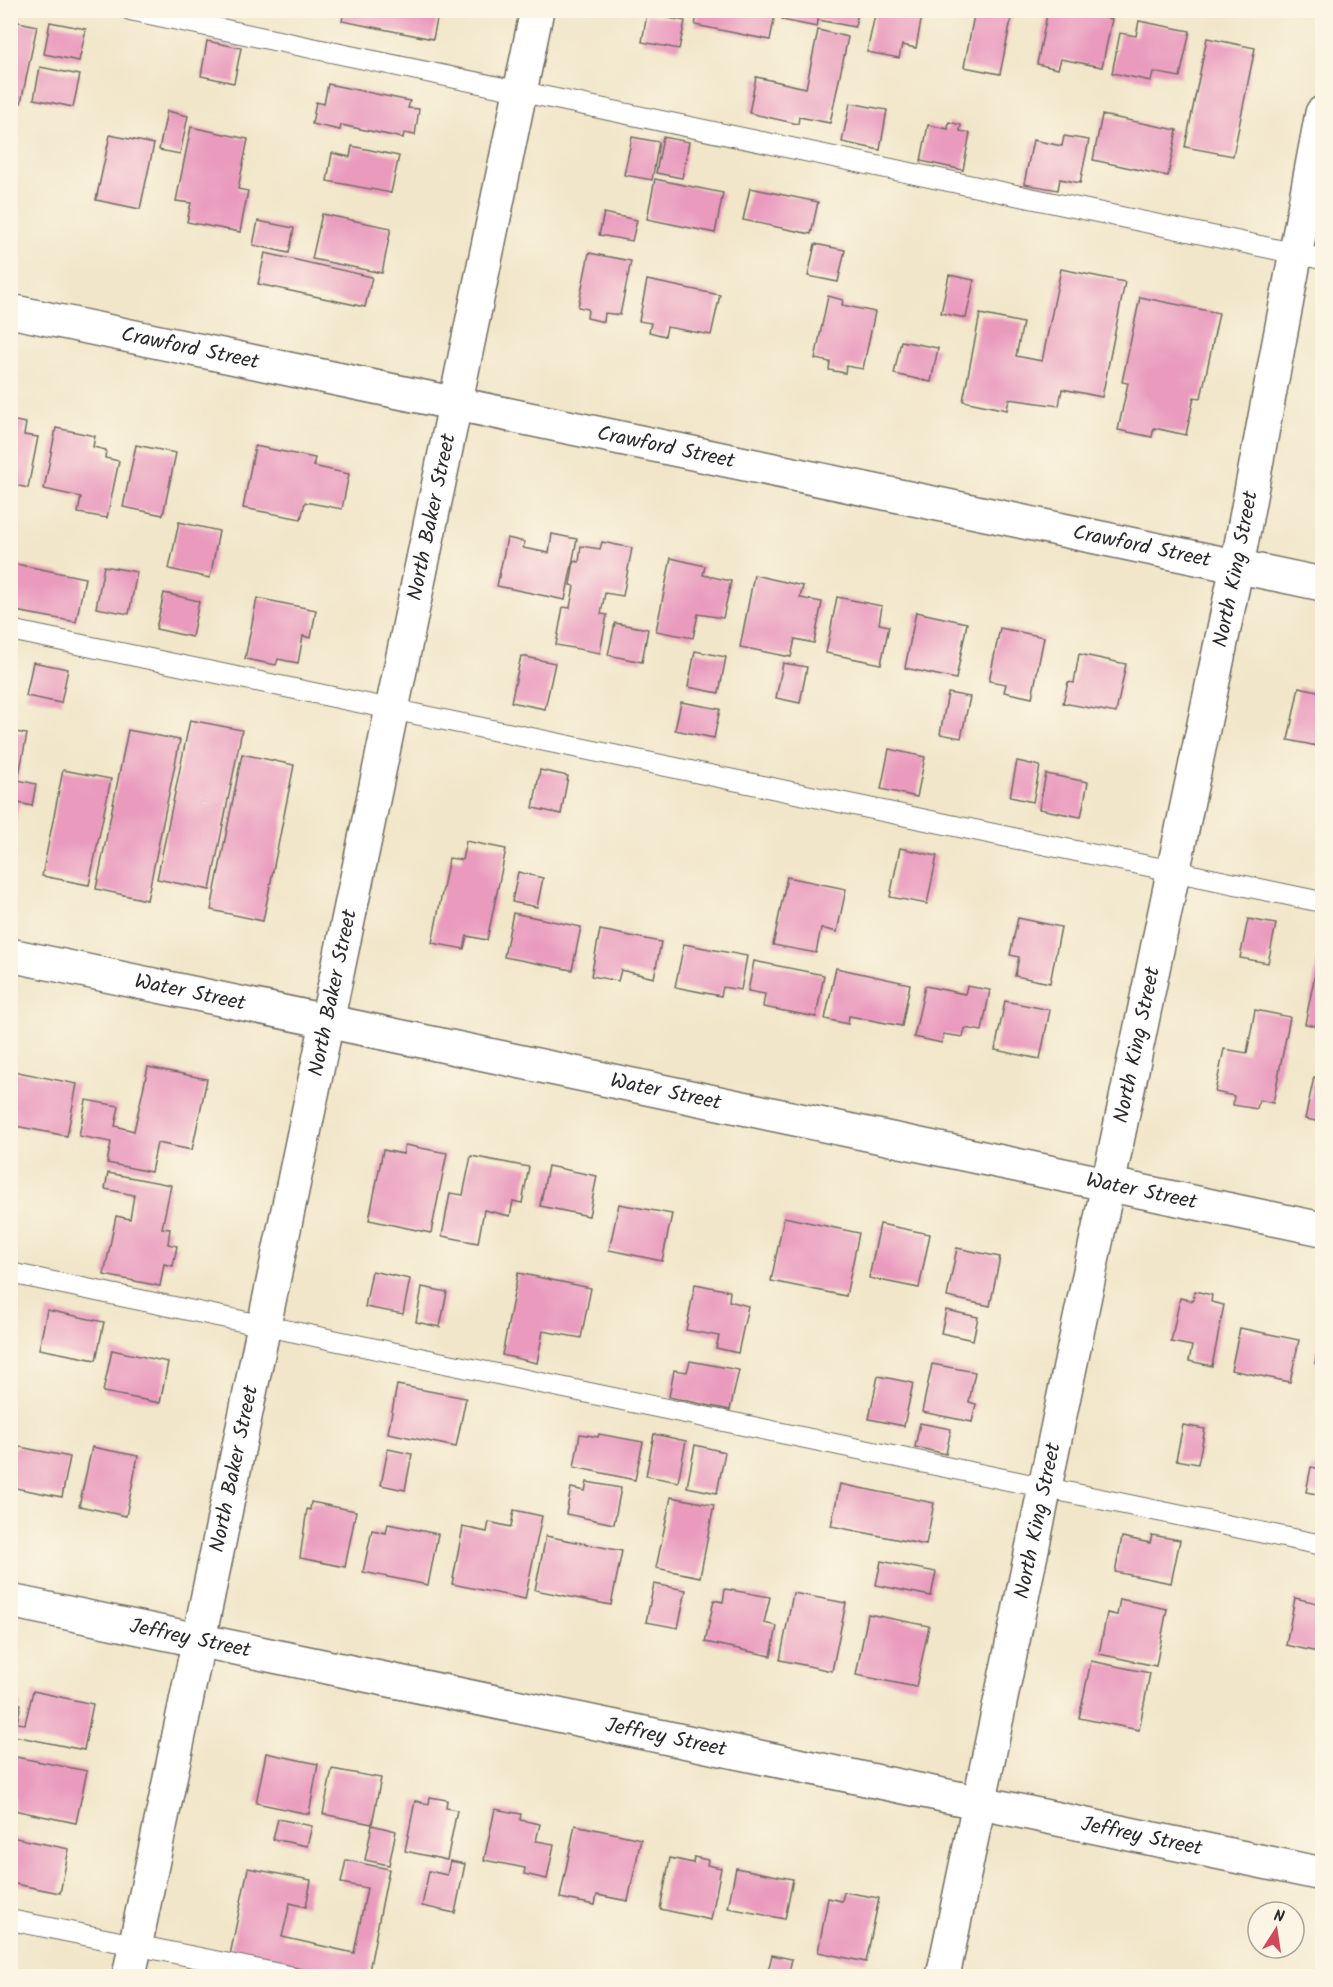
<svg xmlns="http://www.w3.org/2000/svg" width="1333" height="1987" viewBox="0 0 1333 1987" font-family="Kalam,sans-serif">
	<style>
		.building { fill: #e99abd }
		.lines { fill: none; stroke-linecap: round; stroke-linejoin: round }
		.lane-casing { stroke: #706c62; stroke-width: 22 }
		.street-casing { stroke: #706c62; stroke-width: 36 }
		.lane { stroke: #fff; stroke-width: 20 }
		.street { stroke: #fff; stroke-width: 33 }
		.labels { text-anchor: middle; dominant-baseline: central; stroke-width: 4.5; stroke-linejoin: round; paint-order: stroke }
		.street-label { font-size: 21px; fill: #2b2b2b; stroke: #fcf5e5 }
	</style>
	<rect width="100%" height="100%" fill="#fcf5e5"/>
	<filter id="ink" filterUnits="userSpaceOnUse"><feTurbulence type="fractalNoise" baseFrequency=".0167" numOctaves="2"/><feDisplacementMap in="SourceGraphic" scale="12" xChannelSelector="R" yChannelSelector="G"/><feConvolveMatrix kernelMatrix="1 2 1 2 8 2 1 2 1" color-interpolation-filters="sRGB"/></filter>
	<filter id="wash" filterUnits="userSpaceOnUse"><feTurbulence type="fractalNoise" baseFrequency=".008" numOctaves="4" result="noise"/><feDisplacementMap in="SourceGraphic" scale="24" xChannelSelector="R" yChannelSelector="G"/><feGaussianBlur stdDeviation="1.35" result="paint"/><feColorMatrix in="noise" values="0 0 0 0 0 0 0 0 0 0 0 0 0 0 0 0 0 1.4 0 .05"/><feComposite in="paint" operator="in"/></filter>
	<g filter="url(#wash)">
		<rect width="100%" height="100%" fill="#f1e6c9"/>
		<g id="blocks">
			<!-- building -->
			<g class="building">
				<polygon points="344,10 439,10 433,39 342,21"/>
				<polygon points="698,10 776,10 770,40 695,25"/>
				<polygon points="784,10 858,10 855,27 818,20 817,27 782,20"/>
				<polygon points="876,10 923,10 916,48 902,45 899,58 867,52"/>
				<polygon points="975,10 1013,10 1000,74 964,67"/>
				<polygon points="1048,10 1070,10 1112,19 1102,67 1061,59 1058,69 1037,64"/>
				<polygon points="647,14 685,21 679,49 642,42"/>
				<polygon points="10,20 37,26 21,103 10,101"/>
				<polygon points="1139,21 1190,31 1180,77 1153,72 1151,81 1112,73 1120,33 1136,36"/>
				<polygon points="50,22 86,29 79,61 44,54"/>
				<polygon points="818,30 848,37 830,123 799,117 798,124 749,113 756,77 806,88"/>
				<polygon points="1207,38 1255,48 1233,156 1185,147"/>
				<polygon points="207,41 241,48 234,83 201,76"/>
				<polygon points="40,67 80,75 73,107 34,99"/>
				<polygon points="328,84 410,101 408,108 419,109 415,135 404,133 403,138 341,125 340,130 312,124 316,102 324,104"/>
				<polygon points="850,103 887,110 880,150 842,142"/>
				<polygon points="167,111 188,116 180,154 159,150"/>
				<polygon points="1102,115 1177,130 1168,176 1093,160"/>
				<polygon points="949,122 961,125 960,131 970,133 963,170 921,161 928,125 948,129"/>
				<polygon points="191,127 248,139 238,189 248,191 240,232 187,222 191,203 176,201"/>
				<polygon points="110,135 154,144 140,209 96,200"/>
				<polygon points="1064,136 1089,140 1080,183 1060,179 1058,190 1024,184 1033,140 1062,146"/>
				<polygon points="632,137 659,142 652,180 624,175"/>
				<polygon points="663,137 689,142 682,178 656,173"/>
				<polygon points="352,146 399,156 391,193 327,181 332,153 350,157"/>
				<polygon points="655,179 723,193 715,233 647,219"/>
				<polygon points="750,188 818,202 811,234 743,220"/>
				<polygon points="604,213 637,220 632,241 599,235"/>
				<polygon points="322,214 391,228 382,273 312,259"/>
				<polygon points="258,221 294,228 289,253 253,245"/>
				<polygon points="815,244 845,250 838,282 808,276"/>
				<polygon points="265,253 372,277 365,307 258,284"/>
				<polygon points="589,253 631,261 620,315 605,313 604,322 587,318 588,309 578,307"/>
				<polygon points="1061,269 1125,282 1102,397 1062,389 1059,406 1009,399 1007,410 963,401 980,314 1023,323 1016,356 1042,361"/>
				<polygon points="949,275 974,280 966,318 941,313"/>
				<polygon points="647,280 720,295 711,335 667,327 665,336 649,332 651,323 639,321"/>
				<polygon points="828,296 843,300 842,305 875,312 863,369 846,366 845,373 829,370 830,362 815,359"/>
				<polygon points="1140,297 1219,313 1201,398 1194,397 1186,435 1154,428 1152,437 1118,430 1128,383 1122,382"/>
				<polygon points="901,341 938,348 931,382 894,374"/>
				<polygon points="10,420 26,423 24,435 38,437 28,488 10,484"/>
				<polygon points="56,428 95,436 93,447 106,450 105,458 119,461 107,518 78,513 81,497 44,489"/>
				<polygon points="136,445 176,453 163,515 123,507"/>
				<polygon points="255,446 315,458 313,466 349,474 342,509 305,502 301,519 243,508"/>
				<polygon points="179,522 219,531 210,578 169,569"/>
				<polygon points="552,534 577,539 565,600 497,586 507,538 525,542 523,548 549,553"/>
				<polygon points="602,542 632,548 623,596 605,593 601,614 607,615 600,653 556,645 563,607 570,608 574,586 570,585 574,561 579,562 581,546 600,549"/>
				<polygon points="671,558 705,566 703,575 731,581 723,618 698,614 693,638 656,631"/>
				<polygon points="16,564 85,578 76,622 10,610 10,590"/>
				<polygon points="104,566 137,572 129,614 96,608"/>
				<polygon points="754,575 803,586 800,598 822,602 814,643 795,639 791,657 740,647"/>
				<polygon points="164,593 199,601 192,637 156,629"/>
				<polygon points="837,597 882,606 879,624 889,626 881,664 826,653"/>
				<polygon points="257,598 316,610 311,638 303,636 298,663 278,659 276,665 245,659"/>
				<polygon points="916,612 967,623 956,679 905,668"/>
				<polygon points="615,623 648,629 642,662 608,655"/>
				<polygon points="1000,628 1044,637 1032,698 1004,692 1006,684 989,681"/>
				<polygon points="695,651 726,657 719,693 688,687"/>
				<polygon points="1079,654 1126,664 1116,713 1063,703 1068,682 1074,683"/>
				<polygon points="521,656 555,663 545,709 511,702"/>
				<polygon points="33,662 68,669 61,703 26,696"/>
				<polygon points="783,663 807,667 800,703 776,698"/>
				<polygon points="1299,687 1322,692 1319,708 1322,709 1322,747 1288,740"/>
				<polygon points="948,693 970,697 961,738 940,734"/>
				<polygon points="681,702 720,709 714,738 675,730"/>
				<polygon points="190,720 242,730 210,890 157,879"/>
				<polygon points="128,730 180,740 147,900 96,889"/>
				<polygon points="10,731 27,734 18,780 36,784 32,806 19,803 12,838"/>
				<polygon points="889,749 925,757 917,797 881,789"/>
				<polygon points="242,754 294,765 263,921 211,910"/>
				<polygon points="1017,761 1040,766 1033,802 1010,797"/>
				<polygon points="63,770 111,779 89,885 42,876"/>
				<polygon points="540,770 568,776 561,814 533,808"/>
				<polygon points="1046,774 1088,782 1081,817 1039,809"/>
				<polygon points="466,841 506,849 487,940 467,936 464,949 432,943 449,858 462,860"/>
				<polygon points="900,848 937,856 927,904 890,897"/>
				<polygon points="518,872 543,878 537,907 512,902"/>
				<polygon points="787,877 846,889 837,932 821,928 816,953 773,945"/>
				<polygon points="513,913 581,927 572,970 504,957"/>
				<polygon points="1018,918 1061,927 1050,983 1015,976 1019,957 1010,955"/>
				<polygon points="1248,919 1276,924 1268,963 1240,958"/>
				<polygon points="600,930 661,942 654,978 621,970 618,981 591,976"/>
				<polygon points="684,944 747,956 741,990 723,987 721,996 675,987"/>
				<polygon points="1318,959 1322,960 1322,1027 1305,1024"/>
				<polygon points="754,961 824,975 816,1017 763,1007 765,994 748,991"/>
				<polygon points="836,968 910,984 902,1026 849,1016 848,1024 825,1019"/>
				<polygon points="925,986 965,994 967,986 990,990 982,1031 965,1028 963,1037 943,1034 942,1043 914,1037"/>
				<polygon points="1005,1001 1050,1010 1040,1059 995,1050"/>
				<polygon points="1255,1010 1290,1017 1273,1103 1259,1100 1257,1109 1233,1105 1234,1096 1215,1092 1224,1049 1247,1053"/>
				<polygon points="10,1055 15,1056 13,1071 77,1084 67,1136 10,1125"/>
				<polygon points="148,1067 207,1079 192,1150 157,1143 151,1172 107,1163 111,1142 79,1136 86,1100 119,1106 115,1126 134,1131"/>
				<polygon points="1314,1077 1322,1079 1322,1122 1305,1119"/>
				<polygon points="405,1145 447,1153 431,1233 369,1220 383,1150 403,1154"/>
				<polygon points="471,1156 529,1167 522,1203 513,1201 510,1216 484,1210 478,1243 442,1236 450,1193 463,1195"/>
				<polygon points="548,1166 597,1176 589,1216 540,1206"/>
				<polygon points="108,1173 171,1185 162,1228 170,1229 168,1244 177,1246 173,1266 164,1264 160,1286 104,1275 116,1216 130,1219 134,1195 105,1189"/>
				<polygon points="619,1204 672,1214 662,1261 609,1250"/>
				<polygon points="784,1217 859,1233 846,1296 771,1281"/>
				<polygon points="880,1224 930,1234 919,1288 869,1278"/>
				<polygon points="957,1248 1000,1257 990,1306 947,1297"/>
				<polygon points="372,1271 410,1279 403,1314 365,1307"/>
				<polygon points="518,1273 591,1288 581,1338 543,1331 537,1363 502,1355"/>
				<polygon points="695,1284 730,1291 729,1301 748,1306 738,1353 716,1348 719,1336 686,1330"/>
				<polygon points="422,1287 447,1292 440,1327 416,1322"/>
				<polygon points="1195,1291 1212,1295 1211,1302 1224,1305 1212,1366 1189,1361 1192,1346 1171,1342 1180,1298 1193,1301"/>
				<polygon points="47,1310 104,1322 96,1360 39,1349"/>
				<polygon points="946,1310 978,1317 973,1340 941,1333"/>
				<polygon points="1240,1328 1299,1340 1290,1382 1231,1370"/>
				<polygon points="1321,1330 1322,1330 1322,1365 1315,1363"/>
				<polygon points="112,1350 168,1362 160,1403 103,1392"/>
				<polygon points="690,1361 739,1370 730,1410 669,1397 674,1370 687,1372"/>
				<polygon points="932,1364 975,1372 969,1402 976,1404 972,1422 922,1412"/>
				<polygon points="878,1376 913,1383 904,1426 869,1419"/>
				<polygon points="397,1385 466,1398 456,1447 388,1433"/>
				<polygon points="920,1423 951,1429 946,1454 915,1447"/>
				<polygon points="1183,1425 1205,1429 1198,1464 1176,1460"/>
				<polygon points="580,1434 598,1437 599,1434 643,1442 635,1480 574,1467"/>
				<polygon points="654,1434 686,1441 678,1482 646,1476"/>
				<polygon points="695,1445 725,1452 717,1493 687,1487"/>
				<polygon points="15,1446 70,1457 62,1497 10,1487 10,1462"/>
				<polygon points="92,1447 138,1456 126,1516 79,1506"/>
				<polygon points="388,1449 412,1454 405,1490 381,1485"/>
				<polygon points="1311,1467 1322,1469 1322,1495 1306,1492"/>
				<polygon points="587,1482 621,1488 614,1524 566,1514 571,1488 585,1491"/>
				<polygon points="840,1484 934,1503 926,1545 831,1526"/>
				<polygon points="671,1497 714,1505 700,1577 656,1568"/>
				<polygon points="311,1502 356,1511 345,1567 300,1558 307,1509 310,1510"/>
				<polygon points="514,1510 542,1516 525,1599 452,1584 463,1527 487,1532 489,1522 511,1527"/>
				<polygon points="388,1524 438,1534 428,1585 363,1572 372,1530 386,1533"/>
				<polygon points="1152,1535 1180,1540 1171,1583 1115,1572 1122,1537 1150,1543"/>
				<polygon points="546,1536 622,1551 611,1605 535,1590"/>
				<polygon points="881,1561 936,1572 931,1596 876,1585"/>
				<polygon points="654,1584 686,1590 678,1628 646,1622"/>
				<polygon points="725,1589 770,1597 764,1623 777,1626 771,1656 705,1642 714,1600 723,1602"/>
				<polygon points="793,1593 846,1603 832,1671 780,1660"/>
				<polygon points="1295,1598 1322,1604 1322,1653 1286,1645"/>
				<polygon points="1120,1599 1167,1609 1156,1666 1099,1654 1107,1613 1117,1615"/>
				<polygon points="868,1614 929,1626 916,1687 856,1675"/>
				<polygon points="1091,1661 1150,1673 1139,1730 1079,1718"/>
				<polygon points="33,1691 93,1704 84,1750 15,1736 10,1752 10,1702 21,1704 17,1723 25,1724"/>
				<polygon points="266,1753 318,1764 309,1814 256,1803"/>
				<polygon points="11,1756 87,1771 76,1823 13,1810 15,1798 10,1797"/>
				<polygon points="332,1769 381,1778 372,1824 323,1814"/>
				<polygon points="430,1797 447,1800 446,1808 457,1810 447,1860 405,1851 415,1801 429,1804"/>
				<polygon points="495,1809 521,1814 520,1820 540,1824 536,1841 554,1844 547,1879 524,1874 525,1868 484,1860"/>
				<polygon points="278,1819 312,1826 307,1846 273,1839"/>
				<polygon points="372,1825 396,1831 389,1865 365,1860"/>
				<polygon points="575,1825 641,1839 628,1901 597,1895 595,1905 560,1898"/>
				<polygon points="11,1837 69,1849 60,1893 10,1883"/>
				<polygon points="694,1857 708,1860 707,1865 721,1868 711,1920 660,1909 670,1858 693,1863"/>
				<polygon points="346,1860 389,1869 368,1976 336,1976 230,1955 248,1868 311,1880 306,1907 290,1903 282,1937 354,1953 367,1888 341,1883"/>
				<polygon points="450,1861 465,1864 455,1913 422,1906 429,1871 447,1875"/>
				<polygon points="736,1868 793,1879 785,1919 728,1908"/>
				<polygon points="844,1892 879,1898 866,1962 818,1952 828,1898 842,1901"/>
				<polygon points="772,1955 792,1959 788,1976 767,1976"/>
			</g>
		</g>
	</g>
	<g filter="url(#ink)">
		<use href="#blocks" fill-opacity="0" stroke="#706c62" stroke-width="1.5"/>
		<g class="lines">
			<defs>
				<g id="lane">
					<polyline points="130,10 1322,259"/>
					<polyline points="10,630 1322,902"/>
					<polyline points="10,1273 1322,1545"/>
					<polyline points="10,1920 289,1976"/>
				</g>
				<g id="street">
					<path id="s1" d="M10,311L1322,584"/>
					<path id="s2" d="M10,955L1322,1229"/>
					<path id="s3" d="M10,1601L1322,1874"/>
					<path id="s4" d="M129,1976L537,10"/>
					<path id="s5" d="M943,1976L1237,566L1322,113"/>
				</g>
			</defs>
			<!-- lane casing -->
			<use href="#lane" class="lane-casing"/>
			<!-- street casing -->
			<use href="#street" class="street-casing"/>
			<!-- lane -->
			<use href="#lane" class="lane"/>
			<!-- street -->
			<use href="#street" class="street"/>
		</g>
	</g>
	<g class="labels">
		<!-- street labels -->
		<g class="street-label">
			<text stroke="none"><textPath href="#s1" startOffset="184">Crawford Street</textPath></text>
			<text stroke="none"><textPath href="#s1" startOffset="670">Crawford Street</textPath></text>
			<text stroke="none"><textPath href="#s4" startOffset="1490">North Baker Street</textPath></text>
			<text stroke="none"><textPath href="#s1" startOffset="1156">Crawford Street</textPath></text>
			<text stroke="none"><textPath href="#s5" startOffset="1437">North King Street</textPath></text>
			<text stroke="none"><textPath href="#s2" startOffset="184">Water Street</textPath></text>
			<text stroke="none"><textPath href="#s4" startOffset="1004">North Baker Street</textPath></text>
			<text stroke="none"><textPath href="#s5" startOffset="951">North King Street</textPath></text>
			<text stroke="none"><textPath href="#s2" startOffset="670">Water Street</textPath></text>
			<text stroke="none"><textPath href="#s2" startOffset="1156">Water Street</textPath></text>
			<text stroke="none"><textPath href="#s4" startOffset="518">North Baker Street</textPath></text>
			<text stroke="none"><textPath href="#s5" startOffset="465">North King Street</textPath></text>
			<text stroke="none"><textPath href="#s3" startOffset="184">Jeffrey Street</textPath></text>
			<text stroke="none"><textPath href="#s3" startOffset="670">Jeffrey Street</textPath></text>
			<text stroke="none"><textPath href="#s3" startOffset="1156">Jeffrey Street</textPath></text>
		</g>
	</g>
	<!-- margin -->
	<rect width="1333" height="1987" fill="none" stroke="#fcf5e5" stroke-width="36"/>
	<!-- north arrow -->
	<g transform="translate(1276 1930) rotate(12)"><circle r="28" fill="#fcf5e5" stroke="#a8a49b" stroke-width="1.5"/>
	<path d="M0-4.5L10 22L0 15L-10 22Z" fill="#d1495b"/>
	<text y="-9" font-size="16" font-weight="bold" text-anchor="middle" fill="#2b2b2b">N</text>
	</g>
</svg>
